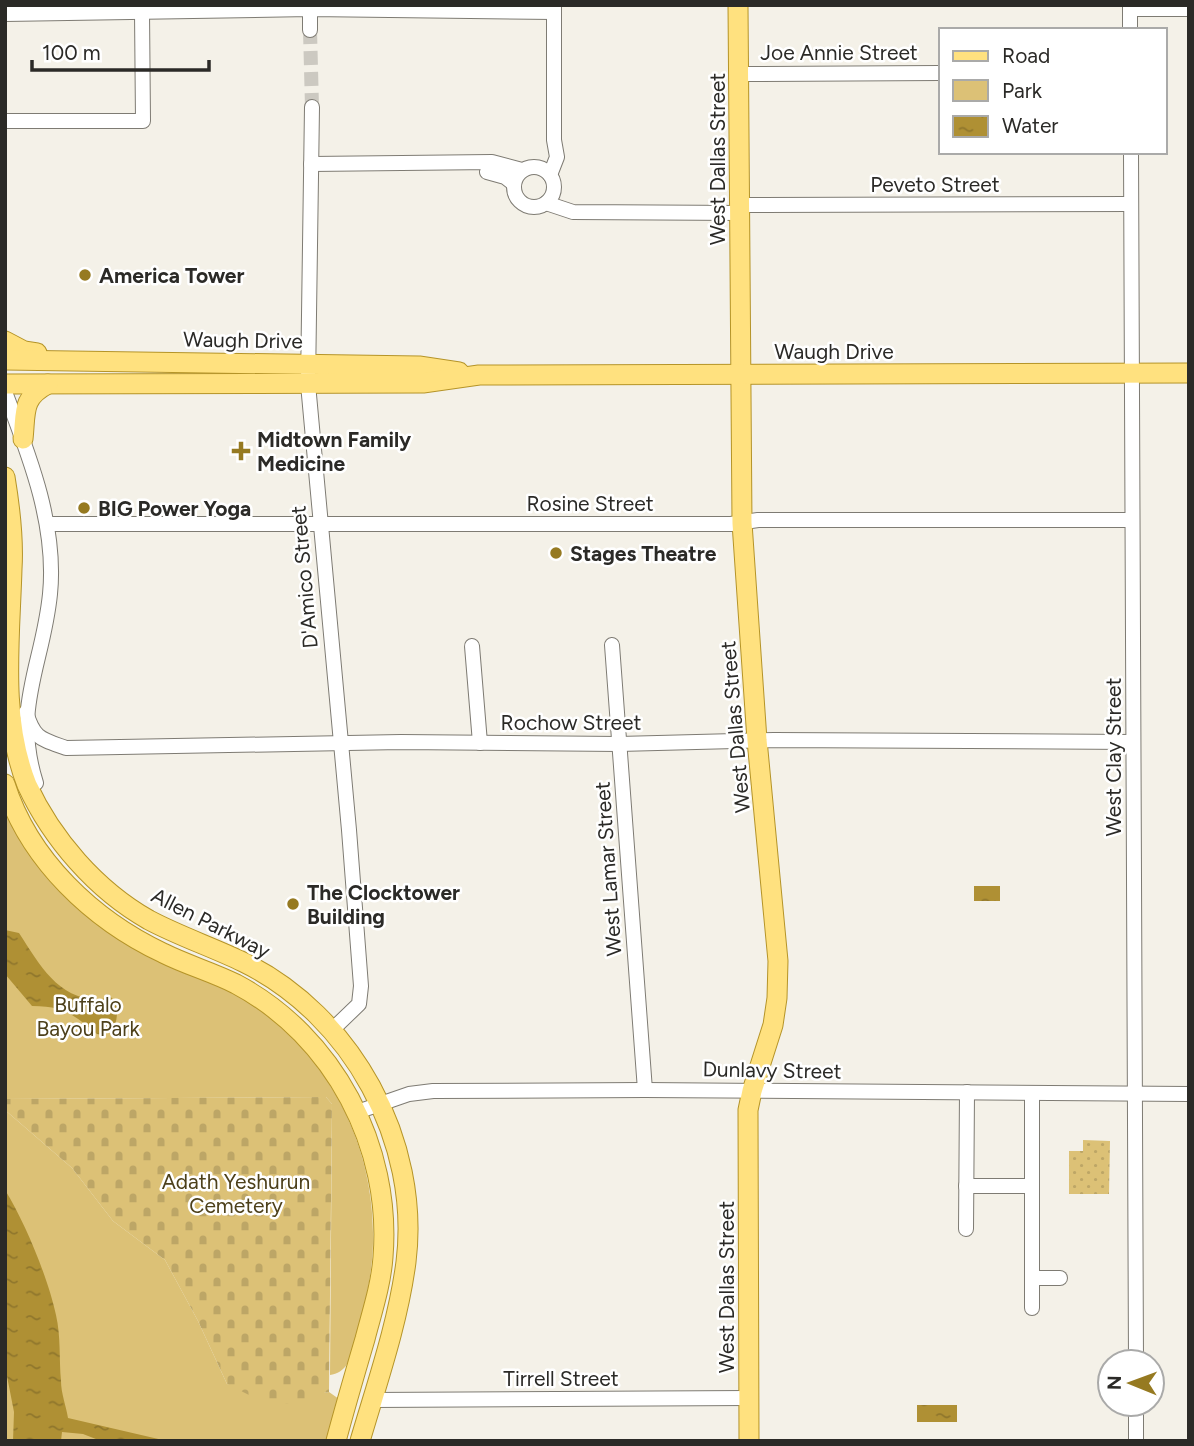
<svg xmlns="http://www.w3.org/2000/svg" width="1194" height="1446" viewBox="0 0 1194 1446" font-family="Figtree,sans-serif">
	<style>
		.green { fill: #dcc176 }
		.cemetery { fill: url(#cemetery-stones) }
		.garden { fill: url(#garden-dots) }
		.water { fill: url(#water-ripples) }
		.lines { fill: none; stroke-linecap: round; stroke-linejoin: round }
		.minor-tunnel { stroke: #ccc9c1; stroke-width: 14; stroke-dasharray: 14 7; stroke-linecap: butt }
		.minor-casing { stroke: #7e7b73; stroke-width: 16 }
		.major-casing { stroke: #b59428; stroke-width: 21 }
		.minor { stroke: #fff; stroke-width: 14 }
		.major { stroke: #ffe17f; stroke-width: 19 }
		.poi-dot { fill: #967a21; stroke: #fff; stroke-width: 2.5 }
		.labels { text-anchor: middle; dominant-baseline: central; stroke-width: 5; stroke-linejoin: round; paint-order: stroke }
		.street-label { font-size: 21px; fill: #2b2a27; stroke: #fff }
		.poi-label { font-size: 21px; font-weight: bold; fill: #2b2a27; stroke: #fff; text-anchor: start }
		.park-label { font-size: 21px; fill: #4d401a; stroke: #fff }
	</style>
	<defs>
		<pattern id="cemetery-stones" width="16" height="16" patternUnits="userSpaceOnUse" patternTransform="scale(1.75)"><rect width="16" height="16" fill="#dcc176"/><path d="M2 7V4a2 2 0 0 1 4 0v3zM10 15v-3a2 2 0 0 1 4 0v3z" fill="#bda666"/></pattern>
		<pattern id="garden-dots" width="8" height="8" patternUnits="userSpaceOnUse" patternTransform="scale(1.75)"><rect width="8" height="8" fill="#dcc176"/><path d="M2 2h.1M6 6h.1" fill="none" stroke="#bda666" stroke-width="1.8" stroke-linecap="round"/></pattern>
		<pattern id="water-ripples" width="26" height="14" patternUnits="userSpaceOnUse" patternTransform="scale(1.75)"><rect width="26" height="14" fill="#af9034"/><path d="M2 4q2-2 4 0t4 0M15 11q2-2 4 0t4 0" fill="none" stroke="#8f762c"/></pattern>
	</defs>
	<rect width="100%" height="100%" fill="#f4f1e8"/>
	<!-- green -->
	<g class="green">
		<path d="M5,808C34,853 54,891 97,924C125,946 157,960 190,975C204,981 220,986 234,994C339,1052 392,1176 367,1293C364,1309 354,1351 347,1364C344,1370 337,1374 330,1375L332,1104L326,1097L5,1099Z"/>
		<polygon points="5,1110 72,1168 113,1221 165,1260 198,1321 227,1384 324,1401 324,1393 329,1392 339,1399 326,1441 5,1441"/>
	</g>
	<!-- cemetery -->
	<polygon class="cemetery" points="326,1097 332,1104 329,1392 324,1393 324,1402 267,1404 227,1384 198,1321 165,1260 113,1221 72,1168 5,1110 5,1099"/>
	<!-- garden -->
	<polygon class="garden" points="1083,1140 1110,1141 1109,1194 1069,1194 1069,1151 1083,1151"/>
	<!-- water -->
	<g class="water">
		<rect x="974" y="886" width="26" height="15"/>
		<path d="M5,930L19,933C40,965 59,1002 103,999L108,994L121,1008L117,1012C117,1025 112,1036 97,1034C73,1014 63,1006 32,1006L5,974Z"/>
		<path d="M5,1190C25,1222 48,1278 56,1315C61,1337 59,1359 61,1381C61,1393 66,1406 68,1418L167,1441H101L83,1434L62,1432L61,1441H13L14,1412L5,1366Z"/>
		<rect x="917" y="1405" width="40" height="17"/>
	</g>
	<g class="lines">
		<!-- minor-tunnel -->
		<polyline class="minor-tunnel" points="310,30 312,107"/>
		<defs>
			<g id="minor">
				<polyline points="1130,5 1130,30"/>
				<polyline points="310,9 310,30"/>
				<polyline points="1130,9 1189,9"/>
				<polyline points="5,14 310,9 554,12"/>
				<polyline points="739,74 940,73"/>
				<polyline points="312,107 308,384 349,830 361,986 359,1004 331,1031"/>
				<polyline points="5,121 143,121 142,12"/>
				<polyline points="1131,152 1136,1362"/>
				<polyline points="311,164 492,162 522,170"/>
				<circle cx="534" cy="187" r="20"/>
				<polyline points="487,172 505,177 514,184"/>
				<polyline points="550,175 557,157 554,140 554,5"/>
				<polyline points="546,203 573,212 740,213"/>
				<polyline points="740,205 1131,204"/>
				<path d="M5,392C29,455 57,525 50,594C43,665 12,707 36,783"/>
				<polyline points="47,524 731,524 758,520 1132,520"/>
				<polyline points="612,645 645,1090"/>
				<polyline points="472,646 480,743"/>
				<path d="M26,712C34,739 41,739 66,748L401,742L619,744L774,740L1133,742"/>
				<polyline points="357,1112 409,1094 433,1091 645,1090 1189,1094"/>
				<polyline points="966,1186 1032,1186"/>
				<polyline points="966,1229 967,1092"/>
				<polyline points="1032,1278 1060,1278"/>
				<polyline points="1032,1308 1032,1093"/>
				<polyline points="372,1400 749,1398"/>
				<polyline points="1136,1404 1136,1441"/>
			</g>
			<g id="major">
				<polyline points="738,5 742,523 757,740 778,961 777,998 773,1025 752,1091 748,1110 749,1441"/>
				<polyline points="5,341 24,351 37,353"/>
				<polyline points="5,360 419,366 459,372"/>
				<polyline points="5,384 423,383 479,375 1189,373"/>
				<path d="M23,439C26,413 21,398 48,384"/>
				<path d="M5,477C10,507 14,538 12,569C10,641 0,717 27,785C52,839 96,890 149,920C179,936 212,947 243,962C352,1015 421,1142 406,1262C398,1323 377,1383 360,1441"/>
				<path d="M5,784C29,860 93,920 163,953C187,965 212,972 236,984C334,1036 392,1147 383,1257C381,1285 372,1312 365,1339C355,1373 345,1407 336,1441"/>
			</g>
		</defs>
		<!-- minor casing -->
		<use href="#minor" class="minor-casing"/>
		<!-- major casing -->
		<use href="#major" class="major-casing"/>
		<!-- minor -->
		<use href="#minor" class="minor"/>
		<!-- major -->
		<use href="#major" class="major"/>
	</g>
	<!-- markers -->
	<g class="poi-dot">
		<circle cx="85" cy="275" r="7"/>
		<path d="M237.5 440.5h7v7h7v7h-7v7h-7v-7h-7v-7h7z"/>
		<circle cx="84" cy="508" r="7"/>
		<circle cx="556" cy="553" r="7"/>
		<circle cx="293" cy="904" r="7"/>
	</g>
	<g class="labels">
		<!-- street labels -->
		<g class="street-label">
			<text x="839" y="52">Joe Annie Street</text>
			<text transform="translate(717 159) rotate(-90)">West Dallas Street</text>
			<text x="935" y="184">Peveto Street</text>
			<text transform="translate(243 340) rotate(1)">Waugh Drive</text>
			<text x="834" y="351">Waugh Drive</text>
			<text x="590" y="503">Rosine Street</text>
			<text transform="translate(304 577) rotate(-95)">D'Amico Street</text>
			<text x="571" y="722">Rochow Street</text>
			<text transform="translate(735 727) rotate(-95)">West Dallas Street</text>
			<text transform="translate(1113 757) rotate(-90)">West Clay Street</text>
			<text transform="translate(608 869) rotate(-94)">West Lamar Street</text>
			<text transform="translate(211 923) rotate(27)">Allen Parkway</text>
			<text transform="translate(772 1070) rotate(1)">Dunlavy Street</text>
			<text transform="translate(726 1287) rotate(-90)">West Dallas Street</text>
			<text x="561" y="1378">Tirrell Street</text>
		</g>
		<!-- poi labels -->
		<g class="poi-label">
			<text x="99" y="275">America Tower</text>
			<text x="257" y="439">Midtown Family<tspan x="257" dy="24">Medicine</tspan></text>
			<text x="98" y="508">BIG Power Yoga</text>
			<text x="570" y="553">Stages Theatre</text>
			<text x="307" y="892">The Clocktower<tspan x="307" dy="24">Building</tspan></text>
		</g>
		<!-- park labels -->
		<g class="park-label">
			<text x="88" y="1004">Buffalo<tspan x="88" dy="24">Bayou Park</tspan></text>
			<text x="236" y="1181">Adath Yeshurun<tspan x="236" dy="24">Cemetery</tspan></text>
		</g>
	</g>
	<!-- border -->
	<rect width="1194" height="1446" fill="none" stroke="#2b2a27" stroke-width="14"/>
	<!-- legend -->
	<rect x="939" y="28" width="228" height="126" fill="#ffffff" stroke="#aaaaa9" stroke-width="2"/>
	<rect x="953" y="51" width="35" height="10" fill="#ffe17f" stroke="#aaaaa9" stroke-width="2"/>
	<text x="1002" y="63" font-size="21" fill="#2b2a27">Road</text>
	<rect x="953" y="80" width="35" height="21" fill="#dcc176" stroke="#aaaaa9" stroke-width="2"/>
	<text x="1002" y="98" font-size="21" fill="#2b2a27">Park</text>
	<rect x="953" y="116" width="35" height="21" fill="url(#water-ripples)" stroke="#aaaaa9" stroke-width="2"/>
	<text x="1002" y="133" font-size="21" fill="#2b2a27">Water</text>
	<!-- north arrow -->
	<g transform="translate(1131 1383) rotate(271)"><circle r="33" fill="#ffffff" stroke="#aaaaa9" stroke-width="2"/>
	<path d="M0-5L12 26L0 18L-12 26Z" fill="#967a21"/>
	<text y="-10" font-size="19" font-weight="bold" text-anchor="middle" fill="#2b2a27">N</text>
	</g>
	<!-- scale -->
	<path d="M32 60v10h177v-10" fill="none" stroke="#2b2a27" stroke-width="3.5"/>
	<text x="42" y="60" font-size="21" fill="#2b2a27" stroke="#ffffff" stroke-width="5" paint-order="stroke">100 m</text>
</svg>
